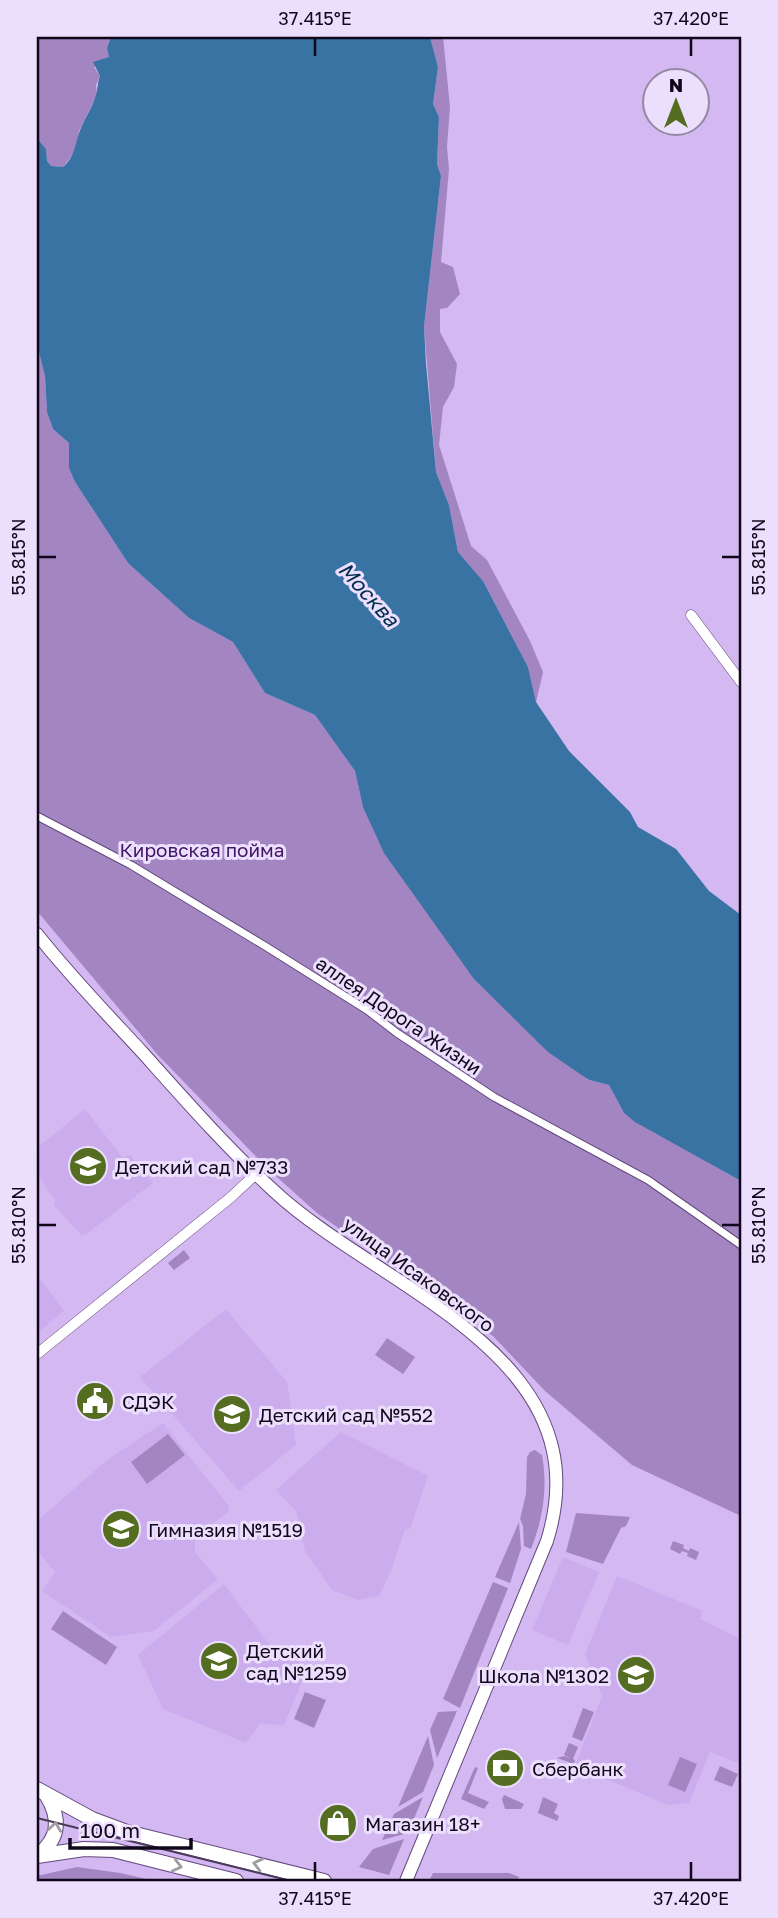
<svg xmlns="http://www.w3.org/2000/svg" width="778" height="1918" viewBox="0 0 778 1918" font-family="'Golos Text',sans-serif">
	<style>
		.built { fill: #cbaded }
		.green { fill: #a285c1 }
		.water { fill: #3873a3 }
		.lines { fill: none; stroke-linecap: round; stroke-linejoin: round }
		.pedestrian-casing { stroke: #62497c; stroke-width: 9 }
		.minor-casing { stroke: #62497c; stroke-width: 11 }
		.tertiary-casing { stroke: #62497c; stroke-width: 14 }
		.secondary-casing { stroke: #62497c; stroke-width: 16 }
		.pedestrian { stroke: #fff; stroke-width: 7 }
		.minor { stroke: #fff; stroke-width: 10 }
		.tertiary { stroke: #fff; stroke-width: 12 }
		.secondary { stroke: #fff; stroke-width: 14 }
		.tram { stroke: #4a3b5a; stroke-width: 2 }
		.oneway { stroke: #a09ca4 }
		.ticks { fill: none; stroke: #11071b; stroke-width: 2.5 }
		.labels { text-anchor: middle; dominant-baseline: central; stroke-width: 6; stroke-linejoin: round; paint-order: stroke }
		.park-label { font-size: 19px; fill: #401662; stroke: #ecdffd }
		.street-label { font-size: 19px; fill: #11071b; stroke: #ecdffd }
		.poi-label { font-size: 19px; fill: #11071b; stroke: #ecdffd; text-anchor: start }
		.water-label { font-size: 21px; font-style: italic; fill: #002d4e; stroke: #ecdffd }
		.neatline { fill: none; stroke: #11071b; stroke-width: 2.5 }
		.ticks-label { font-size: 18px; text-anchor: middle; fill: #11071b }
	</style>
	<rect width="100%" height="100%" fill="#d3b8f1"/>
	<!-- built -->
	<g class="built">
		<polygon points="85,1109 123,1158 130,1155 153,1183 86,1234 81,1235 54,1205 55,1200 37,1174 37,1148"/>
		<polygon points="37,1275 64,1311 37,1333"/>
		<polygon points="226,1309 287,1382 296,1445 239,1491 140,1377"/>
		<polygon points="163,1423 228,1505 229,1511 195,1537 195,1552 218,1579 154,1631 111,1637 42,1591 55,1572 37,1550 37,1521 106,1461"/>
		<polygon points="341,1432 428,1476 410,1529 405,1529 391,1571 379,1596 358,1600 332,1590 305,1551 296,1511 276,1490"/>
		<polygon points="563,1557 599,1572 568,1645 532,1630"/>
		<polygon points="617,1576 703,1611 700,1619 741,1639 741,1764 710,1752 689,1803 668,1805 575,1766 602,1696 585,1654"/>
		<polygon points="224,1584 272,1648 308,1667 284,1725 260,1724 246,1743 163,1709 138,1655"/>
	</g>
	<!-- green -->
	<g class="green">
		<polygon points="37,37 111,37 107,48 109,57 94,67 100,76 96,85 97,95 79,131 76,150 63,167 51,166 47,161 46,149 37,138"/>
		<polygon points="430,37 443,37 450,107 447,147 449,169 441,262 453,267 460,294 447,308 440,309 440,332 457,364 454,387 443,407 439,445 471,546 487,560 530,641 543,672 536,702 528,667 483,581 458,552 449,505 436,472 424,326 441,176 437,164 439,117 433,104 438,67"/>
		<polygon points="37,344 45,376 47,412 53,429 69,443 69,468 75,482 128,563 189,618 233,642 265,693 315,715 355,771 363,807 588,1080 609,1085 624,1113 635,1121 741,1181 741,1516 632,1465 545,1391 493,1336 317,1213 268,1169 157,1054 37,911"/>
		<polygon points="184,1250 190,1258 174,1270 168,1263"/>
		<polygon points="387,1338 415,1357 403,1374 375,1355"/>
		<polygon points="168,1434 185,1455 147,1484 131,1462"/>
		<path d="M535,1450L542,1455C548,1487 543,1519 531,1549L524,1546L523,1526L520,1519L526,1494L527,1457L530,1452Z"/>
		<polygon points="576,1513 630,1517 626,1526 621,1528 603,1564 566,1552"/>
		<polygon points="519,1522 521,1549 510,1583 495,1577"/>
		<polygon points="673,1541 684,1545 683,1548 689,1551 690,1548 699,1552 696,1560 687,1556 688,1553 682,1551 680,1554 670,1549"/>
		<polygon points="493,1582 508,1588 460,1708 443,1699"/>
		<polygon points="63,1611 117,1647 106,1665 51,1629"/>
		<polygon points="305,1692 326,1700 314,1728 294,1719"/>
		<polygon points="583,1708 594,1712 582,1741 572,1737"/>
		<polygon points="457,1711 437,1758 430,1730 438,1712"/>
		<polygon points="428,1736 434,1765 423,1792 398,1807"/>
		<polygon points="569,1743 578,1747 573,1759 575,1760 574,1764 557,1758 564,1756 570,1758 564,1755"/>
		<polygon points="680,1757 697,1764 685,1792 668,1785"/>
		<polygon points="720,1766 738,1774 732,1787 714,1780"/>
		<polygon points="475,1767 478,1768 468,1793 489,1802 484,1809 461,1799"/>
		<polygon points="504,1795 524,1804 521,1809 505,1809 502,1799"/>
		<polygon points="423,1797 408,1833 382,1840 394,1814"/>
		<polygon points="543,1797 558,1804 554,1813 559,1816 557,1821 538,1813"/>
		<polygon points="404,1839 389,1875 359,1867 373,1849"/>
		<polygon points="77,1867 120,1873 155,1881 37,1881 37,1876"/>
		<polygon points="433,1873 509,1873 519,1877 517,1881 429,1881"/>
	</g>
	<!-- water -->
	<path class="water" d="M111,37H430L438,67L433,104L439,117L437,164L441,176L424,326L426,364L436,472L449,505L458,552L483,581L528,667L536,702L569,751L630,812L638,827L676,849L709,891L741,915V1181L635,1122L624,1113L609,1085L589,1080L548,1052L474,979L384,853L363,807L355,771L315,715L265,693L233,642L189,618L128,563L75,482L69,468V443L53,429L47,412L45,376L37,344V138L46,149L47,161L51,166L63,167C76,156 75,142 81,128C85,118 92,108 95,98C98,91 97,84 100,76L93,62L109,57L107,48Z"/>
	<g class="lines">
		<defs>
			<polyline id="pedestrian" points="37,816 131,865 265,946 367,1010 397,1033 494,1097 648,1180 741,1245"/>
			<g id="minor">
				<polyline points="691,615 741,682"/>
				<polyline points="37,1354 230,1198 256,1174"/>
			</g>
			<path id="tertiary" d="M37,934C70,976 107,1014 143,1053C185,1100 227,1148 274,1191C379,1289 605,1355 547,1541L406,1881"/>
			<g id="secondary">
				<polyline points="37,1789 92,1819 127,1832 324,1881"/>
				<path d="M39,1854C60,1838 60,1817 47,1796"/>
				<polyline points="37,1856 84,1849 113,1850 236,1881"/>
			</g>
		</defs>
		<!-- pedestrian casing -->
		<use href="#pedestrian" class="pedestrian-casing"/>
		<!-- minor casing -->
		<use href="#minor" class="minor-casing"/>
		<!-- tertiary casing -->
		<use href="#tertiary" class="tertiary-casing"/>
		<!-- secondary casing -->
		<use href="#secondary" class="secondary-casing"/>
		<!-- pedestrian -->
		<use href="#pedestrian" class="pedestrian"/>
		<!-- minor -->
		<use href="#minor" class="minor"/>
		<!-- tertiary -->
		<use href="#tertiary" class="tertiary"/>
		<!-- secondary -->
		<use href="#secondary" class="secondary"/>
		<!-- tram -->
		<polyline class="tram" points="37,1818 291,1881"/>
	</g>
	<!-- one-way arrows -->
	<defs><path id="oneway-chevron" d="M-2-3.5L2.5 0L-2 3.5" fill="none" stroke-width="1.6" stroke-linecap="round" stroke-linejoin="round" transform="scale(1.75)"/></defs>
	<g class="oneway">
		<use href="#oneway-chevron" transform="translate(55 1827) rotate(-82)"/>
		<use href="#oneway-chevron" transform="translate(258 1864) rotate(-166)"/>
		<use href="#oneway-chevron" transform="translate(177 1866) rotate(14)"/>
	</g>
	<!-- ticks -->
	<path class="ticks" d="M315,38V56M691,38V56M38,557H56M722,557H740M38,1225H56M722,1225H740M315,1862V1880M691,1862V1880"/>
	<!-- icons -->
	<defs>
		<symbol id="school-disc" viewBox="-11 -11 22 22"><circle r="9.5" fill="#546d20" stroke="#ecdffd"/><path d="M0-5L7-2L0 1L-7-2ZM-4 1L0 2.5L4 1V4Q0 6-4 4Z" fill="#fff"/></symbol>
		<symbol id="civic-disc" viewBox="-11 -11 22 22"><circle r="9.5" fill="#546d20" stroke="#ecdffd"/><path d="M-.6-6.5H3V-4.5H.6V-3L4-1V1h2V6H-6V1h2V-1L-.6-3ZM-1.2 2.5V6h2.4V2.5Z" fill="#fff"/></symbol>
		<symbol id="bank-disc" viewBox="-11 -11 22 22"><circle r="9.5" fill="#546d20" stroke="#ecdffd"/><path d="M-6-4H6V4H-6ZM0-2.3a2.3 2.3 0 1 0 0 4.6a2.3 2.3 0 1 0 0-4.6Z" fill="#fff"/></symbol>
		<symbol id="shop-disc" viewBox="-11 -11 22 22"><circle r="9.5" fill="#546d20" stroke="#ecdffd"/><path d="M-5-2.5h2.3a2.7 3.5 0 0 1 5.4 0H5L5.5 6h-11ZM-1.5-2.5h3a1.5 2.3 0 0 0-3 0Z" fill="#fff"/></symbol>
	</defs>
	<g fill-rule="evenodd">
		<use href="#school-disc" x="66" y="1144" width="44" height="44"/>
		<use href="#civic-disc" x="73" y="1379" width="44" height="44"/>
		<use href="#school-disc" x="210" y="1392" width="44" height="44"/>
		<use href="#school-disc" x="99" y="1507" width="44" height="44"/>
		<use href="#school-disc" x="197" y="1639" width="44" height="44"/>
		<use href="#school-disc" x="614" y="1653" width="44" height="44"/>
		<use href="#bank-disc" x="483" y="1746" width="44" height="44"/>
		<use href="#shop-disc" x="316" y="1801" width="44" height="44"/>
	</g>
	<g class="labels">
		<!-- park labels -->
		<g class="park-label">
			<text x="202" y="849">Кировская пойма</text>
		</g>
		<!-- street labels -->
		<g class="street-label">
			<text transform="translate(399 1015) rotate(34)">аллея Дорога Жизни</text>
			<text transform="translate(419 1274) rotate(36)">улица Исаковского</text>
		</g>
		<!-- poi labels -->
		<g class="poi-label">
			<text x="115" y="1166">Детский сад №733</text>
			<text x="122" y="1401">СДЭК</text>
			<text x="259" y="1414">Детский сад №552</text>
			<text x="148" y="1529">Гимназия №1519</text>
			<text x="246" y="1650">Детский<tspan x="246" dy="22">сад №1259</tspan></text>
			<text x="609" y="1675" text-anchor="end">Школа №1302</text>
			<text x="532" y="1768">Сбербанк</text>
			<text x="365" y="1823">Магазин 18+</text>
		</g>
		<!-- water labels -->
		<g class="water-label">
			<text transform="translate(369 594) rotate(48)">Москва</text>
		</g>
	</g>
	<!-- border -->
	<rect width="778" height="1918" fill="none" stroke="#ecdffd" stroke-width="77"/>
	<!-- north arrow -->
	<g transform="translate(676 102)"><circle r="33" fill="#ecdffd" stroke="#9489a3" stroke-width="2"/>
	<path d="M0-5L12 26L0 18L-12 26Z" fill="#546d20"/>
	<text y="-10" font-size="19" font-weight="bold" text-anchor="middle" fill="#11071b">N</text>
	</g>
	<!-- scale -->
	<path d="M70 1838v10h121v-10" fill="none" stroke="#11071b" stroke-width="3.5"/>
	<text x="80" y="1838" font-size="21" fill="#11071b" stroke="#ecdffd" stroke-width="5" paint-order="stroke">100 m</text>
	<rect x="38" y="38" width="702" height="1842" class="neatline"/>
	<g class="ticks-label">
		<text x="315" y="25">37.415°E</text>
		<text x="691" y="25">37.420°E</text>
		<text transform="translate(19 557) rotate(-90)" y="6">55.815°N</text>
		<text transform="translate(759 557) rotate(-90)" y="6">55.815°N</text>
		<text transform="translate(19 1225) rotate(-90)" y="6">55.810°N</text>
		<text transform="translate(759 1225) rotate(-90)" y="6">55.810°N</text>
		<text x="315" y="1905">37.415°E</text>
		<text x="691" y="1905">37.420°E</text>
	</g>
</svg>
